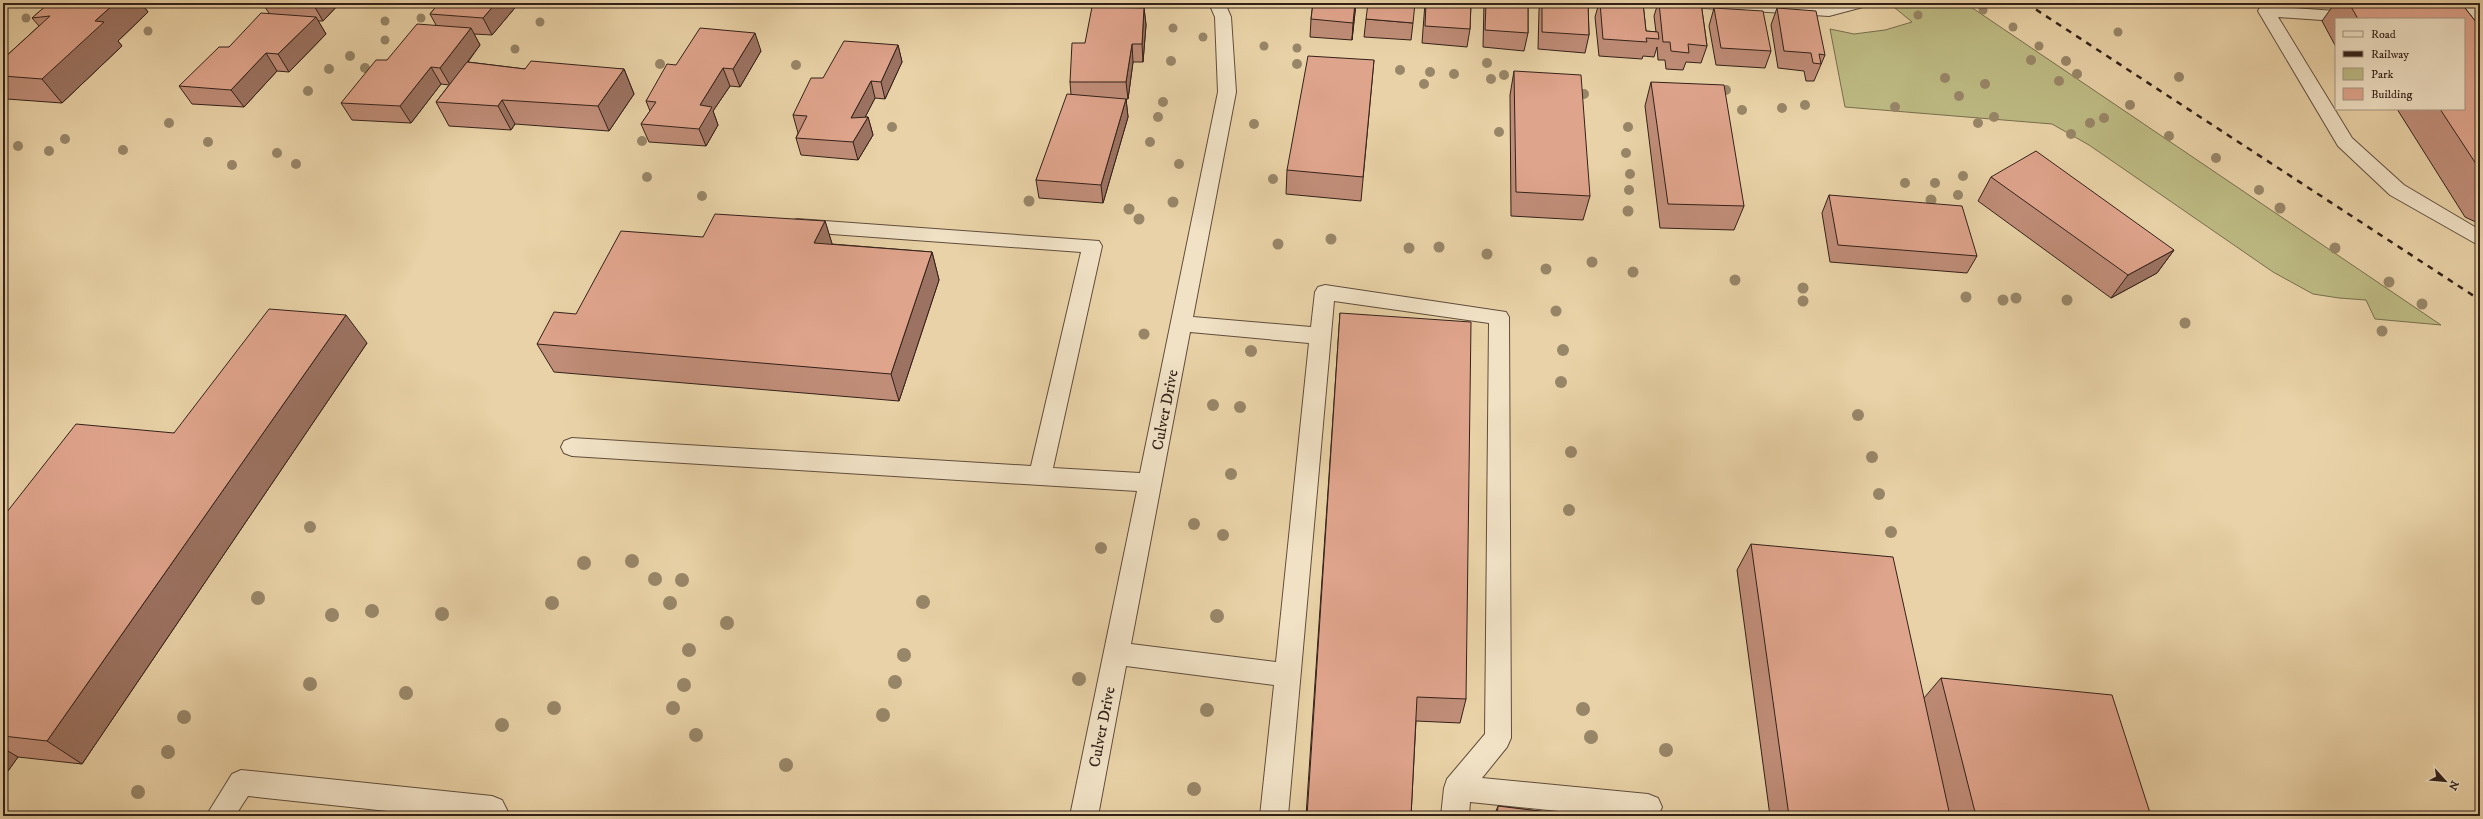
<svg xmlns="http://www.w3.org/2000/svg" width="2483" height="819" viewBox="0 0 2483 819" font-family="'IM FELL DW Pica',serif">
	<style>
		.green { fill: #bdba83; stroke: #786e4e }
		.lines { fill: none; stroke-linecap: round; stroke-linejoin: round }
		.minor-casing { stroke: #604d3c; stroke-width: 2 }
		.minor { fill: #f1e2c6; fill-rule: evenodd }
		.rail { stroke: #332119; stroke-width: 2.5; stroke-dasharray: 6 6; stroke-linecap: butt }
		.tree { fill: #988668 }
		.wall { fill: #c08d78; stroke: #332119 }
		.shaded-wall { fill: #9c7362; stroke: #332119 }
		.building { fill: #dfa48c; stroke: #332119 }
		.labels { text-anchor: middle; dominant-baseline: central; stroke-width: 3; stroke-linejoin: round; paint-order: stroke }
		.street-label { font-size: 16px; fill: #332119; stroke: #f1e2c6 }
	</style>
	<rect width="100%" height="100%" fill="#e9d2a7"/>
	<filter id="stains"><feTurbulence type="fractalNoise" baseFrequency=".005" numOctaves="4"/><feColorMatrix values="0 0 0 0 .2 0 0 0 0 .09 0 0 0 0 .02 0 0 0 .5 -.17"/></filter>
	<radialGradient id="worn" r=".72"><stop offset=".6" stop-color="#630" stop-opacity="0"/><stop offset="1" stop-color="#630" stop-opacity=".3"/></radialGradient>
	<!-- green -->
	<polygon class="green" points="1889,3 1965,3 2441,325 2375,319 2366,300 2339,298 2313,294 2273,272 2089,145 2052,124 1845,107 1830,29 1854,34 1885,30 1912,22"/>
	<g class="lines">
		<defs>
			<g id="minor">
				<path d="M1209,3H1225L1231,17L1236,92L1193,317L1311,327L1315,292L1318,287L1325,285L1506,312L1509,317L1511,738L1507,747L1482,778L1648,794L1658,798L1662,807L1658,816H1608L1470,802L1469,816H1441L1444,788L1447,779L1485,734L1489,323L1334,301L1288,816H1260L1274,685L1126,666L1098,816H1070L1137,491L572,456L564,453L561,447L564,441L572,438L1031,466L1081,252L790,231L787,226L790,221L797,219L1099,241L1102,246L1053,468L1140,473L1218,92L1215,17ZM1190,332L1309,343L1276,662L1131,644Z"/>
				<polygon points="1696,3 1783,3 1828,6 1839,3 1865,3 1863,7 1829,16 1704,8 1698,7"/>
				<polygon points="2459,3 2476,3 2480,9 2480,25 2474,24"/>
				<polygon points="2266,6 2393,15 2395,19 2336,21 2278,17 2352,138 2404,185 2480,230 2480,246 2390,195 2338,146 2258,11 2260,7"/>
				<polygon points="241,770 492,796 502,800 510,816 434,816 248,796 235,816 206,816 232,774"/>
			</g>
		</defs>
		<!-- minor casing -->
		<use href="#minor" class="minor-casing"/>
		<!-- minor -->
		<use href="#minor" class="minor"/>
		<!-- rail -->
		<polyline class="rail" points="2026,3 2480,300"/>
	</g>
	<!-- trees -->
	<g class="tree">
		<circle cx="1983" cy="10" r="4.5"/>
		<circle cx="1918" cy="15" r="4.5"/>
		<circle cx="26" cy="18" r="4.5"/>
		<circle cx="421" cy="18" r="4.5"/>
		<circle cx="385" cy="21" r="4.5"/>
		<circle cx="540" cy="22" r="4.5"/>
		<circle cx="2013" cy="27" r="4.5"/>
		<circle cx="1173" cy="28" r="4.5"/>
		<circle cx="148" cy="31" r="4.5"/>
		<circle cx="2118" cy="32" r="4.5"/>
		<circle cx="1203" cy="37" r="4.5"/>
		<circle cx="385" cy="40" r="4.5"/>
		<circle cx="1264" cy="46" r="4.5"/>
		<circle cx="2039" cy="46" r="4.5"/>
		<circle cx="1297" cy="48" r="4.5"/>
		<circle cx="515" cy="49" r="4.5"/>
		<circle cx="350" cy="56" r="5"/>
		<circle cx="2031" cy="60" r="5"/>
		<circle cx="1171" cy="61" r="5"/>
		<circle cx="2066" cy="61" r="5"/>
		<circle cx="1487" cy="63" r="5"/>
		<circle cx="660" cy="64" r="5"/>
		<circle cx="1297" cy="64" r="5"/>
		<circle cx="796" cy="65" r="5"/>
		<circle cx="365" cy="68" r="5"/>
		<circle cx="329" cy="69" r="5"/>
		<circle cx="1400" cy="70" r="5"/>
		<circle cx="1430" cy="72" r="5"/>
		<circle cx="1454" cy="74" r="5"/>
		<circle cx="2077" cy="74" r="5"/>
		<circle cx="1504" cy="75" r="5"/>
		<circle cx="2179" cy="77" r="5"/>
		<circle cx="1945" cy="78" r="5"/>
		<circle cx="1491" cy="79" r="5"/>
		<circle cx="2059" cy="81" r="5"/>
		<circle cx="1424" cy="84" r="5"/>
		<circle cx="1985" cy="84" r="5"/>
		<circle cx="1726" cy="90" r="5"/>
		<circle cx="308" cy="91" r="5"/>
		<circle cx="1584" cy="94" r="5"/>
		<circle cx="1959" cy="96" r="5"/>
		<circle cx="1163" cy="102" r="5"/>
		<circle cx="1805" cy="105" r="5"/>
		<circle cx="2130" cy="105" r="5"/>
		<circle cx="1895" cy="107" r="5"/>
		<circle cx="1782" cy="108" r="5"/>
		<circle cx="1742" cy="110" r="5"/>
		<circle cx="1158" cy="117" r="5"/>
		<circle cx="1994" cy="117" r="5"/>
		<circle cx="2104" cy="118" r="5"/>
		<circle cx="169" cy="123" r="5"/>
		<circle cx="1978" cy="123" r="5"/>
		<circle cx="2090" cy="123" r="5"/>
		<circle cx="1254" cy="124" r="5"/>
		<circle cx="892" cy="127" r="5"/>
		<circle cx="1628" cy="127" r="5"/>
		<circle cx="1499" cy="132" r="5"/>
		<circle cx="2071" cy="134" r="5"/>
		<circle cx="2169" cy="136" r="5"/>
		<circle cx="65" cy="139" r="5"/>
		<circle cx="642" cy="141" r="5"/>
		<circle cx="208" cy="142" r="5"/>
		<circle cx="1150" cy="142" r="5"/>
		<circle cx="18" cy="146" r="5"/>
		<circle cx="123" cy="150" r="5"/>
		<circle cx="49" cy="151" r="5"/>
		<circle cx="277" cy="153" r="5"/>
		<circle cx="1626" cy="153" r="5"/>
		<circle cx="2216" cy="158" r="5"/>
		<circle cx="296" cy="164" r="5"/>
		<circle cx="1179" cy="164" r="5"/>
		<circle cx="232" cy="165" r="5"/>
		<circle cx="1630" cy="174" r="5"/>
		<circle cx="1963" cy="176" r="5"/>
		<circle cx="647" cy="177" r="5"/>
		<circle cx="1273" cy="179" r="5"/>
		<circle cx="1905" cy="183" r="5"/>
		<circle cx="1935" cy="183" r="5"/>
		<circle cx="1629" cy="190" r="5"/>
		<circle cx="2259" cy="190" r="5"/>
		<circle cx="1958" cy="195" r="5"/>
		<circle cx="702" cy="196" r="5"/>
		<circle cx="1931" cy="200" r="5.5"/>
		<circle cx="1029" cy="201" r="5.5"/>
		<circle cx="1173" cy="202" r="5.5"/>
		<circle cx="2280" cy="208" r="5.5"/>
		<circle cx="1129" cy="209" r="5.5"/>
		<circle cx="1628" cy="211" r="5.5"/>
		<circle cx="1139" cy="219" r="5.5"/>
		<circle cx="1331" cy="239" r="5.5"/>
		<circle cx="1278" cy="244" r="5.5"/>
		<circle cx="1439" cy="247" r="5.5"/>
		<circle cx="1409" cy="248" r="5.5"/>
		<circle cx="2335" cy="248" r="5.5"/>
		<circle cx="1487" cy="254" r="5.5"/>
		<circle cx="1592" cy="262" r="5.5"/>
		<circle cx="1546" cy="269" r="5.5"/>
		<circle cx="1633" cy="272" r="5.5"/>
		<circle cx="1735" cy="280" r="5.5"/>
		<circle cx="2389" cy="282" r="5.5"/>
		<circle cx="1803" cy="288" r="5.5"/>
		<circle cx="1966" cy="297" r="5.5"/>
		<circle cx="2016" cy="298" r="5.5"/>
		<circle cx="2003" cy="300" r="5.5"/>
		<circle cx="2067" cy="300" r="5.5"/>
		<circle cx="1803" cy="301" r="5.5"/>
		<circle cx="2422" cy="304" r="5.5"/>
		<circle cx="1556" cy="311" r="5.5"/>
		<circle cx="2185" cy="323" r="5.5"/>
		<circle cx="2382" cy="331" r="5.5"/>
		<circle cx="1144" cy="334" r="5.5"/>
		<circle cx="1563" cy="350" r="6"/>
		<circle cx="1251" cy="351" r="6"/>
		<circle cx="1561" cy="382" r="6"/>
		<circle cx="1213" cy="405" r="6"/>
		<circle cx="1240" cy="407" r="6"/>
		<circle cx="1858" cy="415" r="6"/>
		<circle cx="1571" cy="452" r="6"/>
		<circle cx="1872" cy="457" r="6"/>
		<circle cx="1231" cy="474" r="6"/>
		<circle cx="1879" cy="494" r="6"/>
		<circle cx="1569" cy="510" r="6"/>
		<circle cx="1194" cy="524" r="6"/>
		<circle cx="310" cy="527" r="6"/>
		<circle cx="1891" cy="532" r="6"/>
		<circle cx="1223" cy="535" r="6"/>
		<circle cx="1101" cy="548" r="6"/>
		<circle cx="632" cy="561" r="7"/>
		<circle cx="584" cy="563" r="7"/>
		<circle cx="655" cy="579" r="7"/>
		<circle cx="682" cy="580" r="7"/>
		<circle cx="258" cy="598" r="7"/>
		<circle cx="923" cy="602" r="7"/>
		<circle cx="552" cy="603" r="7"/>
		<circle cx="670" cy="603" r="7"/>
		<circle cx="372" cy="611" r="7"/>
		<circle cx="442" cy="614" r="7"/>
		<circle cx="332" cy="615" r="7"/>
		<circle cx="1217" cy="616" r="7"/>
		<circle cx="727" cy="623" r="7"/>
		<circle cx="689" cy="650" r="7"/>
		<circle cx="904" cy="655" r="7"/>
		<circle cx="1079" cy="679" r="7"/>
		<circle cx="895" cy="682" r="7"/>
		<circle cx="310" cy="684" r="7"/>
		<circle cx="684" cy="685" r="7"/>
		<circle cx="406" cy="693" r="7"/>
		<circle cx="554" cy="708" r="7"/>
		<circle cx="673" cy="708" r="7"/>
		<circle cx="1583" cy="709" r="7"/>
		<circle cx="1207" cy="710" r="7"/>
		<circle cx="883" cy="715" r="7"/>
		<circle cx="184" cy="717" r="7"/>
		<circle cx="502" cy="725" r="7"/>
		<circle cx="696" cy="735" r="7"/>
		<circle cx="1591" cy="737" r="7"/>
		<circle cx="1666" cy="750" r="7"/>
		<circle cx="168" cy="752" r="7"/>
		<circle cx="786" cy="765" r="7"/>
		<circle cx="1194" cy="789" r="7"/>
		<circle cx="138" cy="792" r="7"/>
	</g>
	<!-- wall -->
	<g class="wall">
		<polygon points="49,3 141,3 148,12 118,41 122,46 62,103 7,99 3,95 3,59 39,26 32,18"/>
		<polygon points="262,3 340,3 323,21 318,21 326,34 289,72 277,71 244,107 192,104 179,86 229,47 269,13"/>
		<polygon points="439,3 519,3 492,35 474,34 480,45 468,62 525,69 624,69 634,94 609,131 515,124 511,130 449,126 436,102 449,85 441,84 411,123 352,120 341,103 387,60 436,25 430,14"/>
		<polygon points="1313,3 1356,3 1352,40 1310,37 1311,19"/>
		<polygon points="1425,3 1471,3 1470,29 1467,47 1422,43"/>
		<polygon points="1484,3 1528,3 1528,33 1524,51 1483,47"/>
		<polygon points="1540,3 1588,3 1589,35 1585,53 1538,49 1539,10"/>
		<polygon points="1599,3 1643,3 1646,31 1656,32 1654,16 1658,3 1701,3 1707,46 1701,63 1686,62 1683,70 1666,69 1665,60 1658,60 1657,47 1654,57 1643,56 1642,59 1599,56 1595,17"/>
		<polygon points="2335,3 2461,3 2480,27 2480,224 2465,217 2397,109 2464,109 2464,19 2336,19 2336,47 2322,21"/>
		<polygon points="1144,8 1146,25 1143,62 1133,62 1128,99 1126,99 1128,117 1103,203 1039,198 1036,180 1071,95 1070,82 1085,43"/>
		<polygon points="1714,8 1771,51 1765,68 1716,65 1709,26"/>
		<polygon points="1777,8 1825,55 1814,81 1806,81 1804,71 1778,68 1771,25"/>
		<polygon points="1366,19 1413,23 1411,40 1364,37"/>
		<polygon points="898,45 902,62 885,99 875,98 865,117 868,117 873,135 858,160 801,155 796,138 798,133 793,115 823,78"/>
		<polygon points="761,51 740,87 730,86 713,111 718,125 706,146 649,142 641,124 650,111 646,101 676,65"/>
		<polygon points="1374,60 1361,201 1286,194 1287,170"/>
		<polygon points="1514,71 1590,196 1583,220 1511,216 1510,95"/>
		<polygon points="1651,82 1744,206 1734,230 1660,228 1645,106"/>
		<polygon points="1991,177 2174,250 2157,273 2111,298 1978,201"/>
		<polygon points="1829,195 1977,256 1967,273 1830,262 1822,213"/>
		<polygon points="825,221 832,244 932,252 939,280 899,401 554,372 537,344 576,314 703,237"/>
		<polygon points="1340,313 1466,699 1460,723 1416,721 1411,816 1306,816"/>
		<polygon points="367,343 82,764 18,757 3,778 3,517 174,433"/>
		<polygon points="1751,544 1924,698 1941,678 2151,816 1770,816 1737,570"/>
		<polygon points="1498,806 1579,816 1494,816"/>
	</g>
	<!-- shaded-wall -->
	<g class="shaded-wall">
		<polygon points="115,3 141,3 148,12 118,41 122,46 62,103 42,79 95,21"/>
		<polygon points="313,3 340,3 323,21 313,4"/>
		<polygon points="496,3 519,3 492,35 483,18"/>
		<polygon points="1085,3 1094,3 1085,5"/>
		<polygon points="1355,3 1356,3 1352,40 1353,23"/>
		<polygon points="1144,8 1146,25 1143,62 1142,44"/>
		<polygon points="316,17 326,34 289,72 278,54"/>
		<polygon points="471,28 480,45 450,85 440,68"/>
		<polygon points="755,33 761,51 740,87 733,69"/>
		<polygon points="1132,44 1133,62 1128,99 1126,82"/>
		<polygon points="898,45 902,62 885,99 881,82"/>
		<polygon points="266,53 277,71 244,107 231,90"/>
		<polygon points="431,67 441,84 411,123 400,106"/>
		<polygon points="723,68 730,86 713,111 718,125 706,146 699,129 700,105"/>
		<polygon points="624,69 634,94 609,131 598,106"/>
		<polygon points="871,81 875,98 856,135 851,118"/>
		<polygon points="1126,99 1128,117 1103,203 1101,185"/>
		<polygon points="502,100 515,124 511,130 498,106"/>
		<polygon points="868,117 873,135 858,160 853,142"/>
		<polygon points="825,221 834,250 814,243"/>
		<polygon points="2174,250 2157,273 2111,298 2128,275"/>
		<polygon points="932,252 939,280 899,401 891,374"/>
		<polygon points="346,315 367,343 82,764 47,741"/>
		<polygon points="3,748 18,757 3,778"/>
	</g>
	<!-- building -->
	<g class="building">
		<polygon points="49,3 115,3 95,21 104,22 42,79 3,76 3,59 50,16 32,18"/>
		<polygon points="290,3 313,3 313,4"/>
		<polygon points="439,3 496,3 483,18 430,14"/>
		<polygon points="1313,3 1355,3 1353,23 1311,19"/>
		<polygon points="1368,3 1415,3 1413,23 1366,19"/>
		<polygon points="1426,3 1471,3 1470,29 1425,26"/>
		<polygon points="1486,3 1528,3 1528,33 1485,30"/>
		<polygon points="1542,3 1588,3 1589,35 1542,32"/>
		<polygon points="1600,3 1643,3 1646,31 1658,32 1659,39 1646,38 1647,42 1603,39"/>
		<polygon points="1659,3 1701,3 1707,46 1688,44 1689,53 1671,51 1670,42 1663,42"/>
		<polygon points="2349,3 2461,3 2480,27 2480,170 2440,109 2464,109 2464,19 2358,19"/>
		<polygon points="1092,7 1144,8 1142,44 1132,44 1126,82 1070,82 1072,43 1085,43"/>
		<polygon points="1714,8 1763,11 1771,51 1721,48"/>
		<polygon points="1777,8 1816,11 1825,55 1819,54 1821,64 1813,63 1811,53 1784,51"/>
		<polygon points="261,13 316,17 278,54 266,53 231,90 179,86 219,47 229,47"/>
		<polygon points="417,24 471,28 440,68 431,67 400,106 341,103 376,60 387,60"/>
		<polygon points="700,28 755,33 733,69 723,68 700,105 712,107 699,129 641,124 656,102 646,101 667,64 676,65"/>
		<polygon points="844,41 898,45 881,82 871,81 851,118 868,117 853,142 796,138 807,116 793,115 811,78 823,78"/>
		<polygon points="1308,56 1374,60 1363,177 1287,170"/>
		<polygon points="531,61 624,69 598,106 502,100 498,106 436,102 467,62 525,69"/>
		<polygon points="1514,71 1581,75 1590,196 1516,192"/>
		<polygon points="1651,82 1724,85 1744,206 1668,204"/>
		<polygon points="1067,94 1126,99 1101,185 1036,180"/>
		<polygon points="2036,151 2174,250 2128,275 1991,177"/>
		<polygon points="1829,195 1962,206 1977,256 1838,245"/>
		<polygon points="715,214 825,221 814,243 932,252 891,374 537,344 554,312 576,314 621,231 703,237"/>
		<polygon points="269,309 346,315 47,741 3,736 3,517 76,424 174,433"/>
		<polygon points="1340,313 1471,322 1466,699 1417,697 1411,816 1307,816"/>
		<polygon points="1751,544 1893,557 1950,816 1789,816"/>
		<polygon points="1941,678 2112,695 2151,816 1976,816"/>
		<polygon points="1498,806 1579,816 1497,816"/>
	</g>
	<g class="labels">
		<!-- street labels -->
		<g class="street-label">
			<text transform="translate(1165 410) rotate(-79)">Culver Drive</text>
			<text transform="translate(1102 727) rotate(-79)">Culver Drive</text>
		</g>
	</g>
	<!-- margin -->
	<rect width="2483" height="819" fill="none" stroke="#e9d2a7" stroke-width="16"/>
	<rect x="4" y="4" width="2475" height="811" fill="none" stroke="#332119" stroke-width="2"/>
	<rect x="8" y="8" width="2467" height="803" fill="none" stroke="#332119"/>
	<!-- legend -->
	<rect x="2335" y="18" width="130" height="92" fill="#f1e2c6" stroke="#a59581"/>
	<rect x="2343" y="31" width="20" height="6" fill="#f1e2c6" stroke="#a59581"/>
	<text x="2371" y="38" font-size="12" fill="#332119">Road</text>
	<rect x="2343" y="51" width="20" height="6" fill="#332119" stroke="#a59581"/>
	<text x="2371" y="58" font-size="12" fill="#332119">Railway</text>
	<rect x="2343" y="68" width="20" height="12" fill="#bdba83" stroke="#a59581"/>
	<text x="2371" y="78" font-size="12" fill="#332119">Park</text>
	<rect x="2343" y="88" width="20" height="12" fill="#dfa48c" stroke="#a59581"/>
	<text x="2371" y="98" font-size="12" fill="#332119">Building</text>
	<!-- north arrow -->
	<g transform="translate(2445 781) rotate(117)" stroke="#f1e2c6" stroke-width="3" paint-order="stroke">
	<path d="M0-3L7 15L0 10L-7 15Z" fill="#332119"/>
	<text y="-6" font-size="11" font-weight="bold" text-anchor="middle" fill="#332119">N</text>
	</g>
	<rect width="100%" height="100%" filter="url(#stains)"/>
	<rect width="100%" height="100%" fill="url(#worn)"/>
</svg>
